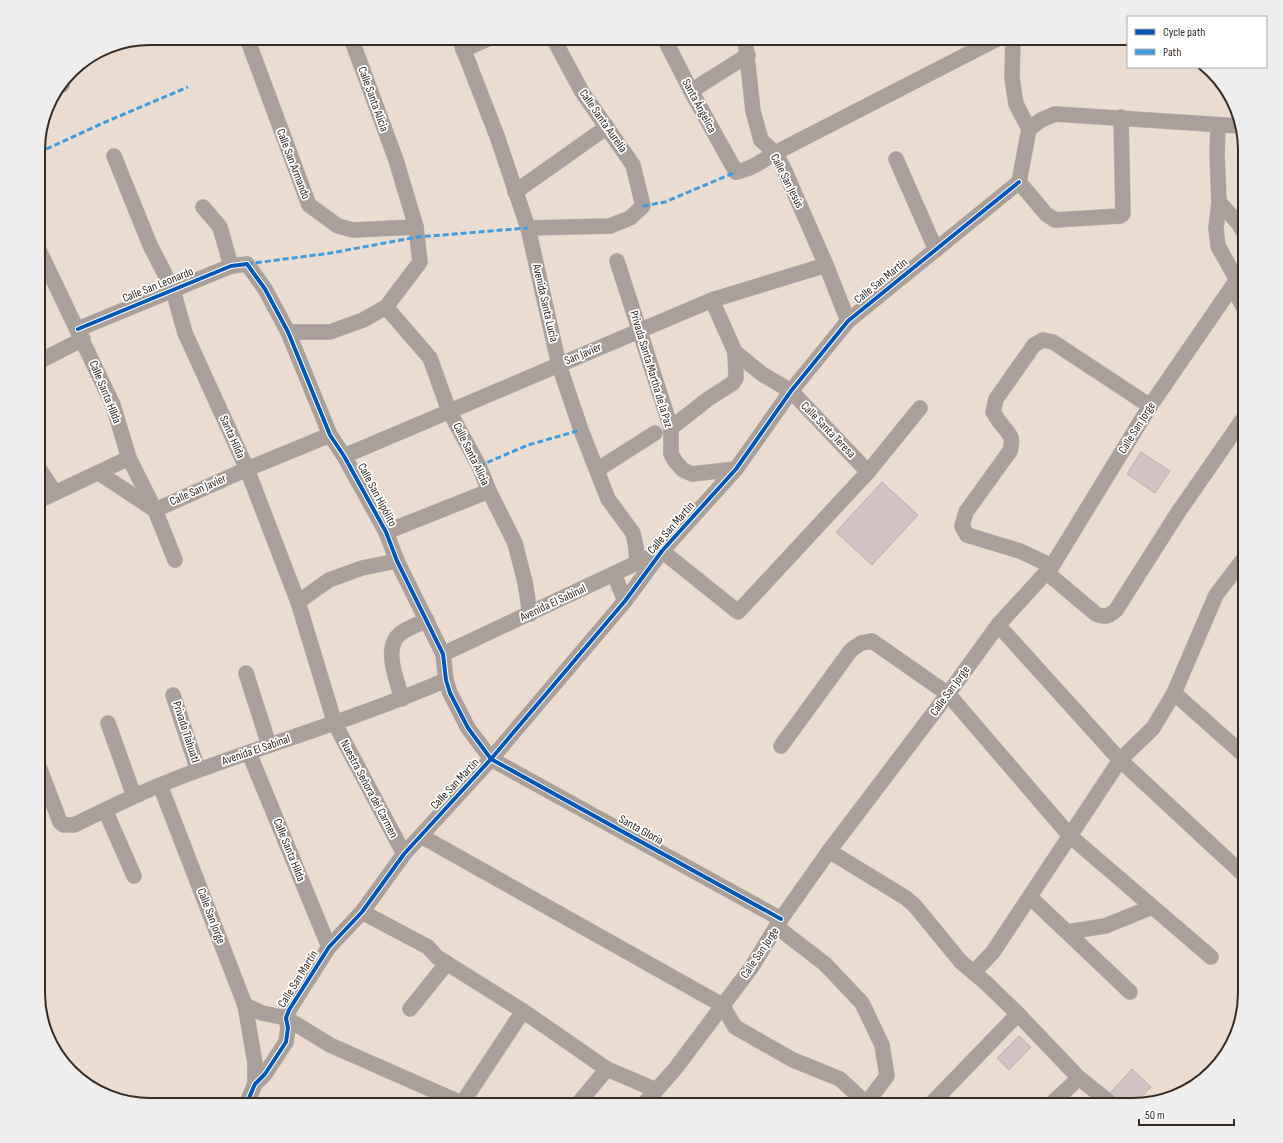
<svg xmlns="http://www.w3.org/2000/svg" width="1283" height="1143" viewBox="0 0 1283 1143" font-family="'Sofia Sans Condensed',sans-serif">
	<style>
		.building { fill: #d0c2c3; stroke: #bbafae }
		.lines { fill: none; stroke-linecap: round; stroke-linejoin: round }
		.street-casing { stroke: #c5bab1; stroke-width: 16 }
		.street { stroke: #a9a09b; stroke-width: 15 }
		.quiet { stroke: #3e9de0; stroke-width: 3; stroke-dasharray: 6 3; stroke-linecap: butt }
		.cycleway-casing { stroke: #fff; stroke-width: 6 }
		.cycleway { stroke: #0057b8; stroke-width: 4 }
		.labels { text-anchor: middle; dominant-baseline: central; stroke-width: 3.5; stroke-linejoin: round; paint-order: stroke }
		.street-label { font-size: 12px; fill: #372d25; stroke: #fff }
		.rim { fill: none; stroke: #372d25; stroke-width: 2 }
	</style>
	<rect width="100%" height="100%" fill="#ebdcd1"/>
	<!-- building -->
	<g class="building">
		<polygon points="1141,452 1170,471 1155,493 1127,474"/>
		<polygon points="882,482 918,515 872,565 836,532"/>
		<polygon points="1019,1036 1031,1047 1009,1070 997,1058"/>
		<polygon points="1132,1069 1151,1087 1134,1105 1123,1105 1110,1093"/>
		<polygon points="997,1098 1004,1105 989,1105"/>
	</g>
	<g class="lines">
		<defs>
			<g id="street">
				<polyline points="247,38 309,205 338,226 353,230 416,227"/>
				<polyline points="459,38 497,136 528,228 559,365 581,430 608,499 633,533 636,547 637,563"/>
				<path d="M664,38L691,91L736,172C750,170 762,161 775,153L999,38"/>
				<polyline points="745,38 753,111 761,140 775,153 784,169 826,265 848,321"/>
				<polyline points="1013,38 1012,78 1016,104 1029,129 1019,182 1046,214 1055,220 1120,216 1123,214 1121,117"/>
				<polyline points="463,50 490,38"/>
				<polyline points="61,85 62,85"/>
				<polyline points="691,91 748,55"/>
				<polyline points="1218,125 1217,154 1219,202 1239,224 1245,235"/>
				<polyline points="1029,129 1041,120 1055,114 1240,126"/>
				<polyline points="114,156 150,245 173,290 185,333 247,469 298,602 335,724 404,854"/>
				<polyline points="896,159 936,250"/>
				<polyline points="515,192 607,127"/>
				<polyline points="1219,202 1216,228 1218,246 1237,280"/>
				<polyline points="203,207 220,227 231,266"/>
				<polyline points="528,228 610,226 630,218 643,206 633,165 582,92 553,38"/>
				<polyline points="38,248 113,405 129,458 155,510 175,560"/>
				<polyline points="617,261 671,428 671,454 675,461 683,470 692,474 736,469"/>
				<polyline points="1233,288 1245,310"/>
				<polyline points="712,300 735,352 762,374 791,391 868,472"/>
				<polyline points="386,307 430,358 449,411 479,466 489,491 515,543 525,582 530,614"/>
				<polyline points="78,329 231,266 247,264 265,289 288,332 330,435 344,456 386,532 397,561 443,654 446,680 450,693 468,728 491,759 781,919"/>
				<polyline points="288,332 330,332 363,320 386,307 420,262 416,227 396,160 351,38"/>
				<polyline points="38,362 83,339"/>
				<polyline points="671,428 708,399 733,383 736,378 735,352"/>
				<polyline points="344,456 712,300 826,265"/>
				<polyline points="38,467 55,493"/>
				<polyline points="597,470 655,433"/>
				<polyline points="99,473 155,510 247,469 330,435"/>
				<polyline points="38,501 129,458"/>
				<polyline points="386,532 489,491"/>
				<path d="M1052,566L1020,551L967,535L962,526L966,512L1010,451C1014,437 1010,435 1002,425C998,421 996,416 993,412L996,399L1034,345L1043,340L1053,342L1150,406"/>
				<path d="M1046,572L1096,614C1105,618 1109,616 1116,610L1177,514L1245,416"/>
				<polyline points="614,574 625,601"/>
				<polyline points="298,602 329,580 362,568 397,561"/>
				<polyline points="998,625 1120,760 1245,876"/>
				<polyline points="443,654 662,551 738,612 868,472 920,408"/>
				<polyline points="246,673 269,745"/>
				<polyline points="1174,693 1245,756"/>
				<polyline points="173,695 198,770"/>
				<path d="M402,699C397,680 382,647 401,633C408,628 419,624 427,620"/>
				<polyline points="108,723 134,796"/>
				<polyline points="781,746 851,650 861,643 872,641 948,694 1070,836 1211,957"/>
				<polyline points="249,753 329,947"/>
				<path d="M38,764L60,822L64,825H74C115,805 156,785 199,770C281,740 365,715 446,680"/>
				<polyline points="160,785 245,1005 262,1013 286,1018 330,1045 466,1105"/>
				<polyline points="105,810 134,876"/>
				<polyline points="421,836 722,1005 735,1027 793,1060 840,1079 868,1105"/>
				<polyline points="829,851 906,898 915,906 961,962 986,983 1018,1014 1079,1078 1050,1105"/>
				<polyline points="1030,897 1130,992"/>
				<polyline points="362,912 428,947 437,957 523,1011 607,1069 656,1090"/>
				<polyline points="777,927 825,964 862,1003 882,1045 887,1076 866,1104"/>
				<polyline points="1067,932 1105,926 1152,907"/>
				<polyline points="974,972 993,952 1120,760 1153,728 1174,693 1216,595 1245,557"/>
				<polyline points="245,1005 255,1063 255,1084"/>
				<polyline points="410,1009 447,963"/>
				<polyline points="1079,1078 1108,1101 1109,1105"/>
				<polyline points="246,1105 255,1084 265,1074 286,1042 288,1028 286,1018 289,1010 329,947 362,912 404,854 491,759 625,601 662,551 736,469 791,391 848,321 1019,182"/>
				<polyline points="461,1105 523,1011"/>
				<polyline points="577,1105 607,1069"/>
				<polyline points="643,1105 675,1069 751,968 781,919 829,851 948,694 998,625 1052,566 1150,406 1245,268"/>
				<polyline points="930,1105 1018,1014"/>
			</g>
		</defs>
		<!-- street casing -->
		<use href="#street" class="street-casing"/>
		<!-- street -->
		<use href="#street" class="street"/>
		<!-- quiet -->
		<g class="quiet">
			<polyline points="38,153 103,123 188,87"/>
			<polyline points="643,206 665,202 736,172"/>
			<polyline points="247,264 331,253 417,237 528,228"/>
			<polyline points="479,466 528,445 581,430"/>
		</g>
		<defs>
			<g id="cycleway">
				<polyline points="78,329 231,266 247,264 265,289 288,332 330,435 344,456 386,532 397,561 443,654 446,680 450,693 468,728 491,759 781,919"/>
				<polyline points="246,1105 255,1084 265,1074 286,1042 288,1028 286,1018 289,1010 329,947 362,912 404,854 491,759 625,601 662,551 736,469 791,391 848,321 1019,182"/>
			</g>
		</defs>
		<!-- cycleway casing -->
		<use href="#cycleway" class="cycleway-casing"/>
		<!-- cycleway -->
		<use href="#cycleway" class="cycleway"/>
	</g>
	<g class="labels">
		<!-- street labels -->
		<g class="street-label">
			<text transform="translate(373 99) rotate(70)">Calle Santa Alicia</text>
			<text transform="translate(699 106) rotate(62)">Santa Ángelica</text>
			<text transform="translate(603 121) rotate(55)">Calle Santa Aurelia</text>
			<text transform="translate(293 164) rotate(69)">Calle San Armando</text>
			<text transform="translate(787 181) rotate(63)">Calle San Jesús</text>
			<text transform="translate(881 281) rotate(-39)">Calle San Martin</text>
			<text transform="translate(158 285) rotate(-22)">Calle San Leonardo</text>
			<text transform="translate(545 303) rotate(77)">Avenida Santa Lucía</text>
			<text transform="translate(583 354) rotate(-23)">San Javier</text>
			<text transform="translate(651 369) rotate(73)">Privada Santa Martha de la Paz</text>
			<text transform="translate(105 392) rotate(68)">Calle Santa Hilda</text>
			<text transform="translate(1137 428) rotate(-58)">Calle San Jorge</text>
			<text transform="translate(828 430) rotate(46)">Calle Santa Teresa</text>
			<text transform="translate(232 437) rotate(66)">Santa Hilda</text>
			<text transform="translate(471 454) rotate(64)">Calle Santa Alicia</text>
			<text transform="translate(198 490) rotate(-24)">Calle San Javier</text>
			<text transform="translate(377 495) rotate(62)">Calle San Hipólito</text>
			<text transform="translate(671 528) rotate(-49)">Calle San Martin</text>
			<text transform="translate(553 603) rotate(-25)">Avenida El Sabinal</text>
			<text transform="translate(950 691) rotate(-54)">Calle San Jorge</text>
			<text transform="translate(186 732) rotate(72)">Privada Tlahuatl</text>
			<text transform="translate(256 750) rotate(-19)">Avenida El Sabinal</text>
			<text transform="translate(455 784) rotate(-47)">Calle San Martin</text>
			<text transform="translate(369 789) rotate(62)">Nuestra Señora del Carmen</text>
			<text transform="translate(641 830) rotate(29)">Santa Gloria</text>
			<text transform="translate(289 850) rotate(68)">Calle Santa Hilda</text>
			<text transform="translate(211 916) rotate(69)">Calle San Jorge</text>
			<text transform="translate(760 953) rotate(-56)">Calle San Jorge</text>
			<text transform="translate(298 979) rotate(-58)">Calle San Martín</text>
		</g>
	</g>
	<!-- crop -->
	<path d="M0 0H1283V1143H0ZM150 45H1133A105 105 0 0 1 1238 150V993A105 105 0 0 1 1133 1098H150A105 105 0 0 1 45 993V150A105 105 0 0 1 150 45Z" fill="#efeeee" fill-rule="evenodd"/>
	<path class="rim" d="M150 45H1133A105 105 0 0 1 1238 150V993A105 105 0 0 1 1133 1098H150A105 105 0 0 1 45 993V150A105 105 0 0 1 150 45Z"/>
	<!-- legend -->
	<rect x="1127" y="16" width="140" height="52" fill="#ffffff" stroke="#afaba8"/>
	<rect x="1135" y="29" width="20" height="6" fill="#0057b8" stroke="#afaba8"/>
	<text x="1163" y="36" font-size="12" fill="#372d25">Cycle path</text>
	<rect x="1135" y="49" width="20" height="6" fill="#3e9de0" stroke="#afaba8"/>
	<text x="1163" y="56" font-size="12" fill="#372d25">Path</text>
	<!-- scale -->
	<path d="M1139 1119v6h95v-6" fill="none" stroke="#372d25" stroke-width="2"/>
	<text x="1145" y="1119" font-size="12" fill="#372d25" stroke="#ffffff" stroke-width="3" paint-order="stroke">50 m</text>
</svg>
